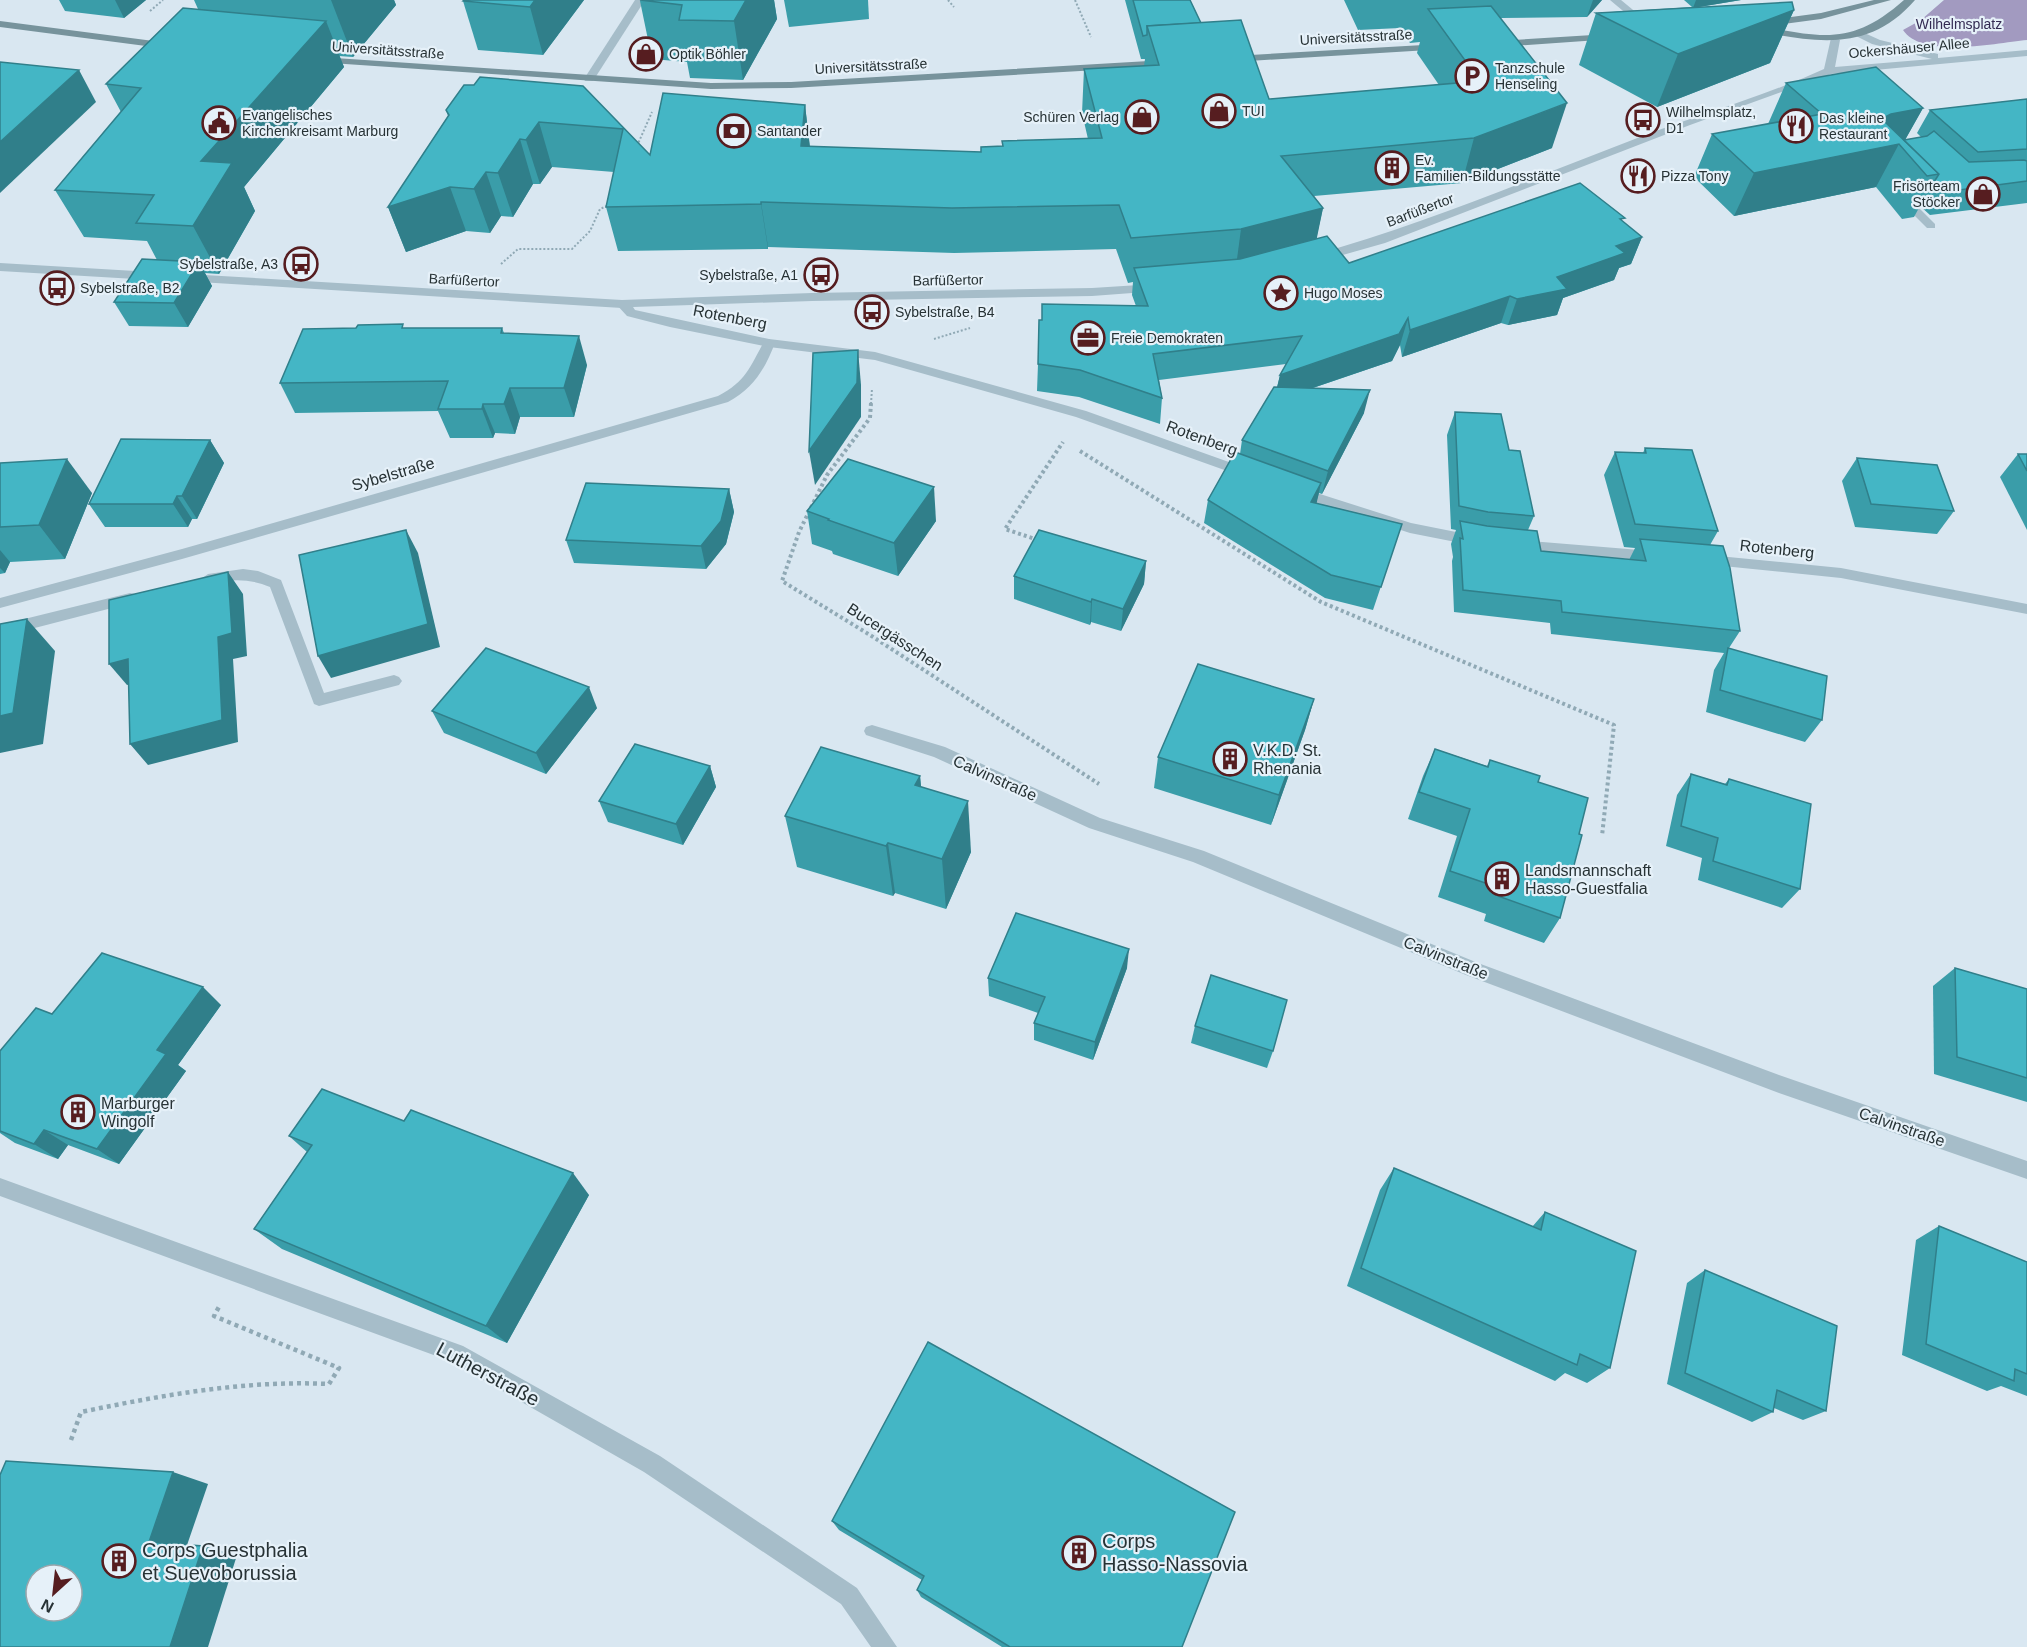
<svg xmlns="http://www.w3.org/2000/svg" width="2027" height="1647" viewBox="0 0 2027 1647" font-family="Arial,sans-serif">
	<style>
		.green { fill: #a29ac0 }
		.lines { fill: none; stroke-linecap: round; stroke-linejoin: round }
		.path-far2 { stroke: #90a9b5; stroke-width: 2; stroke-dasharray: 2 2; stroke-linecap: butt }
		.path-far1 { stroke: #90a9b5; stroke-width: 4; stroke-dasharray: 3 3; stroke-linecap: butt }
		.path { stroke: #90a9b5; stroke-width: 4.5; stroke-dasharray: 4 4; stroke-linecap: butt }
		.service { fill: #a6bdc9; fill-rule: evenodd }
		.minor { fill: #a6bdc9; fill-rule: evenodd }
		.tertiary { fill: #a6bdc9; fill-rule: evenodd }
		.secondary { fill: #77939c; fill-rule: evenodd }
		.wall { fill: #3a9da9 }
		.shaded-wall { fill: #307f8a }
		.building { fill: #44b6c5; stroke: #307f8a; stroke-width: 1.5; fill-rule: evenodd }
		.labels { text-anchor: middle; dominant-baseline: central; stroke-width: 4.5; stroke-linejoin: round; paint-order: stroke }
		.far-park-label { font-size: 14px; fill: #342b53; stroke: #e6f1f9 }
		.far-street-label { font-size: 14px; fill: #273235; stroke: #e6f1f9 }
		.far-poi-label { font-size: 14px; fill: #273235; stroke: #e6f1f9; text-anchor: start }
		.street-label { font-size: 16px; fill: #273235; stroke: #e6f1f9 }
		.poi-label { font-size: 16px; fill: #273235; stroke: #e6f1f9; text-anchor: start }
		.near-street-label { font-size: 20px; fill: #273235; stroke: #e6f1f9 }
		.near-poi-label { font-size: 20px; fill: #273235; stroke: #e6f1f9; text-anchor: start }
	</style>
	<rect width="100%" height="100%" fill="#d9e7f1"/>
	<!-- green -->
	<path class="green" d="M1944,0H2027V40C1996,43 1922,59 1903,30L1921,20Z"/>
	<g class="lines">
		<!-- path-far2 -->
		<g class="path-far2">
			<polyline points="948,0 954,7"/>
			<polyline points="1075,0 1091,37"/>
			<polyline points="150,11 163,0"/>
			<polyline points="637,146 652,112"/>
			<polyline points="501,264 518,249 572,249 590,231 600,209 609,205"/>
			<polyline points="934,339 970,328"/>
			<polyline points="871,404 872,388"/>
		</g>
		<!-- path-far1 -->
		<g class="path-far1">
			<polyline points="871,403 870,418 827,475 799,532 782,581 870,635 1099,784"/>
			<polyline points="1080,451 1321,602 1614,725 1602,836"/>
			<polyline points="1038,540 1005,529 1063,442"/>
		</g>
		<!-- path -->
		<path class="path" d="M71,1440L81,1412C163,1395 245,1380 329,1384L339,1368L214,1316L220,1305"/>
		<!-- service -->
		<g class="service">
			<polygon points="1901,193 1905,194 1935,224 1935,228 1927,228 1897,198 1897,194"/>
			<path d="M243,569L258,571L281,580L324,693L394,675L399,677L402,681L399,685L319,706L314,704L270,587C249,578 230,579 208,584L201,579L208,574Z"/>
			<polygon points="130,593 135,594 137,598 135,602 0,637 0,625"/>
		</g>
		<!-- minor -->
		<g class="minor">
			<polygon points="635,0 645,0 593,81 585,81 584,79"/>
			<polygon points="1610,0 1621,0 1650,24 1641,26"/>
			<polygon points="0,263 152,272 158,276 152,280 0,271"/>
			<polygon points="187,274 622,300 628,304 622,308 183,281 183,275"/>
			<path d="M769,339L775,343C765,369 753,389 728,402L182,559L0,608V598L182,549L718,396C747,381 750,366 765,340Z"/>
			<polygon points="872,725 945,747 1100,818 1204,851 1478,963 1779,1075 2027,1161 2027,1179 1779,1093 1466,975 1193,862 1089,828 934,757 866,735 864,731 866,727"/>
			<polygon points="0,1178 463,1346 660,1456 857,1588 897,1647 871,1647 841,1604 644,1472 450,1361 0,1196"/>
		</g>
		<!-- tertiary -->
		<g class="tertiary">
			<path d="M1860,31L1880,40L1938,54V58L2027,50V56L1831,74L1690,125L1385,243L1318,262L1312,258L1314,255C1425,224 1532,178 1640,137C1701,114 1765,96 1824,69L1831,38L1840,40L1835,67L1932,59L1872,44L1856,36L1855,34Z"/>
			<polygon points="1155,284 1159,285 1159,291 1092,296 812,301 633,307 635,310 769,339 875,352 1086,411 1254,471 1256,474 1254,477 1244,477 1076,417 875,360 769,347 670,327 627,316 616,304 622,300 812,293 1092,288"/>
			<polygon points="1298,487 1411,523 1476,536 1483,541 1476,546 1410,533 1293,495 1291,492"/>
			<polygon points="1519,540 1652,551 1659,556 1652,561 1519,550 1512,545"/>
			<polygon points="1708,555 1841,568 2027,604 2027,614 1841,578 1703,564 1701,560"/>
		</g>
		<!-- secondary -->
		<g class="secondary">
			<polygon points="1874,0 1891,0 1821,19 1769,26 1764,23 1769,20 1821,13"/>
			<path d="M1904,0H1915C1871,51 1820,43 1761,32L1756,29L1761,26C1824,38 1853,45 1904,0Z"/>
			<polygon points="0,21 169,43 174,46 169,49 0,27"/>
			<polygon points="1609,34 1613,35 1613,39 1497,47 1492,44 1497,41"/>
			<polygon points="1441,44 1445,45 1445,49 1233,62 1228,59 1233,56"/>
			<polygon points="320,57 711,83 791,82 1166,60 1171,63 1166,66 791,88 711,89 316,62 316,58"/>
		</g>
	</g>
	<!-- wall -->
	<g class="wall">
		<polygon points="59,0 146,0 124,18 65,11"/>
		<polygon points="194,0 394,0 396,5 353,57 339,56 344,67 244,187 255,211 219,274 205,273 212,286 188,327 129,326 114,302 157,260 147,241 84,237 55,190 121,112 106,84 198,9"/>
		<polygon points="584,0 543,55 478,50 463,1"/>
		<polygon points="774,0 777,19 743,80 690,78 687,62 652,59 640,1"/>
		<polygon points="784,0 868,0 869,19 789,27"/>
		<polygon points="1125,0 1190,0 1201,23 1269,99 1439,85 1417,53 1420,42 1410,43 1400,28 1358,30 1344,0 1602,0 1587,17 1501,18 1552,148 1462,183 1314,196 1323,208 1316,239 1349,263 1623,222 1642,237 1631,264 1619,268 1614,280 1563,298 1557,315 1508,325 1501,323 1402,357 1400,345 1392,361 1313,388 1364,413 1322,494 1319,493 1316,503 1402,524 1373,610 1325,598 1204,523 1208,500 1240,454 1242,440 1277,387 1280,375 1286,364 1159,380 1162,398 1160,424 1079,397 1037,391 1038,364 1042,320 1136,306 1132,295 1133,282 1128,283 1116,249 954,253 768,247 768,249 618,251 606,207 614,172 552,167 540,184 533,184 513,217 501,216 490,233 466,231 406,252 388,207 448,116 446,110 583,86 650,155 805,105 810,147 981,152 1002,146 1088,139 1082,113 1084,69 1144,66 1145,59 1141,59"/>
		<polygon points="1684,0 1741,0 1699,7 1794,10 1770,63 1657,107 1579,65 1596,13 1692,7"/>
		<polygon points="1786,83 1923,108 1905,140 1921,137 1917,133 1930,110 2027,99 2027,203 1930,215 1920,206 1914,217 1902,219 1876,187 1734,216 1694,177 1712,134 1768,124"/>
		<polygon points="405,328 502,328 504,333 587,365 574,417 520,417 515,434 495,433 493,438 450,438 438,411 295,413 280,383"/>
		<polygon points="1455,412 1509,450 1534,516 1528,530 1541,551 1629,560 1635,548 1624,547 1604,475 1615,452 1643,453 1645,448 1718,531 1710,545 1740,631 1729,648 1822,720 1805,742 1706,712 1714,670 1724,653 1551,634 1550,623 1454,612 1452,561 1453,557 1451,544 1456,530 1451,529 1447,435"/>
		<polygon points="210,440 224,463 197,519 192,519 188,527 105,527 89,504"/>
		<polygon points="2018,454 2027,454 2027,530 2000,477"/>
		<polygon points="1857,458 1954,511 1937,534 1855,527 1842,481"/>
		<polygon points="0,463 92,493 65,559 10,562 5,573 0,574"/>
		<polygon points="729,489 734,512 726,544 706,569 574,563 566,540"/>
		<polygon points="807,511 936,521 898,576 833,554 832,551 812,544"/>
		<polygon points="1146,561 1144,584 1121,631 1091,622 1090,625 1014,599 1014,576"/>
		<polygon points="1314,699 1305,730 1271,825 1154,788 1158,757"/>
		<polygon points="597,708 546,774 444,733 432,711"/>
		<polygon points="1435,749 1487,766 1490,760 1538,782 1579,834 1560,918 1544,943 1484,921 1486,914 1438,897 1457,836 1408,819 1423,776"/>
		<polygon points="710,766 716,787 683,845 608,822 599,801"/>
		<polygon points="1691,774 1725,784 1729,779 1800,889 1782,908 1698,880 1702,858 1666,846 1677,795"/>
		<polygon points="920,776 921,787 971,852 946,909 895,893 893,896 797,867 785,816"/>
		<polygon points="1127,968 1093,1060 1034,1040 1034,1023 1038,1013 989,996 988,978"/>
		<polygon points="1955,968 2027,989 2027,1102 1934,1074 1933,986"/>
		<polygon points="221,1005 178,1065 186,1071 119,1164 68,1145 58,1159 15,1143 0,1133 0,1051 52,1014"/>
		<polygon points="1195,1026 1273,1051 1267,1068 1191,1043"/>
		<polygon points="404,1121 589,1195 507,1343 282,1249 254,1229 307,1152 289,1136"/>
		<polygon points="1394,1168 1532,1227 1545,1212 1610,1368 1587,1383 1565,1373 1555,1381 1347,1286 1380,1190"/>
		<polygon points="1939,1226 2027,1262 2027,1396 2001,1386 1987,1391 1902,1355 1916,1240"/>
		<polygon points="1705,1270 1826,1411 1803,1420 1774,1408 1773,1412 1752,1422 1667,1384 1687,1283"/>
		<polygon points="832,1521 1182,1647 1002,1647 921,1597 917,1590 922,1580 839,1530"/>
	</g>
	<!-- shaded-wall -->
	<g class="shaded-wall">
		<polygon points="115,0 146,0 124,18"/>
		<polygon points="331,0 394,0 396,5 353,57"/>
		<polygon points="535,0 584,0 543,55 530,7"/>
		<polygon points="746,0 774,0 777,19 743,80 734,21"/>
		<polygon points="1593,0 1602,0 1587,17"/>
		<polygon points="1696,0 1741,0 1693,8"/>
		<polygon points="1794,10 1770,63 1657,107 1678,54"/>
		<polygon points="326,21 344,67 244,187 255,211 219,274 193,226 201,161"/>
		<polygon points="79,70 96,102 0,193 0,142"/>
		<polygon points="1567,103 1552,148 1462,183 1474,138"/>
		<polygon points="805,105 810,149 801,146"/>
		<polygon points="1923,108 1901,147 1899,144 1876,187 1734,216 1754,173 1891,114"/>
		<polygon points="539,122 552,167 540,184 526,140"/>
		<polygon points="520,139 533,184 513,217 498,173"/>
		<polygon points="486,172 501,216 490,233 474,189"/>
		<polygon points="450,187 466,231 406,252 388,207"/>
		<polygon points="761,202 768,247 768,249 761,204"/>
		<polygon points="1323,208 1314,252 1235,274 1241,229"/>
		<polygon points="1642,237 1631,264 1619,268 1614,280 1563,298 1557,315 1508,325 1517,299 1616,246"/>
		<polygon points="199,262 212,286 188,327 174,303"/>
		<polygon points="1510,296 1501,323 1402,357 1410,330"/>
		<polygon points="1408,318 1400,345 1392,361 1274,401 1280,375"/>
		<polygon points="579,336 587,365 574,417 564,388"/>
		<polygon points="858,350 861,385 861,417 815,485 809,451"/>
		<polygon points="510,388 520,417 515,434 504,404"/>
		<polygon points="1370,390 1364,413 1322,494 1328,471"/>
		<polygon points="483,404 495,433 493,438 482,409"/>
		<polygon points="210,440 224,463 197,519 182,496"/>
		<polygon points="67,459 92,493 65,559 39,525"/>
		<polygon points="1321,483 1316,506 1311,502"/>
		<polygon points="934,487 936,521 898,576 894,543"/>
		<polygon points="729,489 734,512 726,544 706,569 701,546"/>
		<polygon points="177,496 192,519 188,527 173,504"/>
		<polygon points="406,530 418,553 440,647 331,678 318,656"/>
		<polygon points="0,550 10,562 5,573 0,568"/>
		<polygon points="1146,561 1144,584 1121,631 1123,609"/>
		<polygon points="228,572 243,594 247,656 233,659 238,742 148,765 130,744 218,637"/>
		<polygon points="1092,599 1091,622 1090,625 1091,602"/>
		<polygon points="27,619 55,651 43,744 0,753 0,716"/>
		<polygon points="128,659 146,681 127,685 109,664"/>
		<polygon points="589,687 597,708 546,774 536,753"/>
		<polygon points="1314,699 1305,730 1271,825 1279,795"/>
		<polygon points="710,766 716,787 683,845 676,824"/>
		<polygon points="920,776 925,828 915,785"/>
		<polygon points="968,801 971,852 946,909 942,859"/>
		<polygon points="888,843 895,893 893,896 886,846"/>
		<polygon points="1129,949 1127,968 1093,1060 1095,1042"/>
		<polygon points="203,987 221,1005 178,1065 186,1071 119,1164 97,1149 157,1050"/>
		<polygon points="44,1130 68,1145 58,1159 34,1144"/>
		<polygon points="573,1173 589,1195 507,1343 486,1326"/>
		<polygon points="173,1472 208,1484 185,1551 149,1542"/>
		<polygon points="203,1546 237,1555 208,1647 170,1647"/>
	</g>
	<!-- building -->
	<g class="building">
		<polygon points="464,0 535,0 530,7 463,1"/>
		<polygon points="640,0 746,0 734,21 679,20 682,5"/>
		<polygon points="1133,0 1190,0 1201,23 1147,26 1147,35 1143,36"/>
		<polygon points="1792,2 1794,10 1678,54 1596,13"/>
		<polygon points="1491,6 1567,103 1474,138 1281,156 1323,208 1241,229 1131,238 1119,205 952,208 761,202 761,204 606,207 623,129 539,122 526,140 520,139 498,173 486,172 474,189 450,187 388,207 449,115 446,110 464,85 474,85 480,77 583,86 650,155 663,93 805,105 801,146 981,152 981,147 1003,146 1002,141 1102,138 1084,69 1159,65 1147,26 1241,20 1269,99 1480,81 1428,9"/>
		<polygon points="183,8 326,21 201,161 232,163 193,226 136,223 154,195 55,190 141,88 106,84"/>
		<polygon points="0,62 79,70 0,142"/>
		<polygon points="1876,67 1923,108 1891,114 1885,117 1884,121 1939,174 1927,176 1899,144 1754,173 1712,134 1822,114 1786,83"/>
		<polygon points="2027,99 2027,149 1978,152 1930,110"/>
		<polygon points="1934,131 1969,162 2024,160 2027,161 2027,181 1944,192 1934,182 1939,174 1904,140 1927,136"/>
		<polygon points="1580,183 1625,218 1620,219 1642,237 1616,246 1625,253 1557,277 1567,289 1517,299 1510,296 1410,330 1408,318 1399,334 1280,375 1302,336 1153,354 1162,398 1080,370 1038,364 1039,320 1042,320 1042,304 1148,306 1134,268 1240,259 1327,236 1349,263"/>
		<polygon points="142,259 199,262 174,303 114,302"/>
		<polygon points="403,324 402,328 502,328 501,333 579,336 564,388 510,388 504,404 483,404 482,409 438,409 448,381 280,383 303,329 356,328 358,325"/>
		<polygon points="858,350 857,383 809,451 813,353"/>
		<polygon points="1274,387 1370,390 1328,471 1242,440"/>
		<polygon points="1455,412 1501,414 1509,450 1520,451 1534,516 1488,512 1459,506"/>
		<polygon points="121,439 210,440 182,496 177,496 173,504 89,504"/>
		<polygon points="1645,448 1692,450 1718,531 1635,524 1615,452 1646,453"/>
		<polygon points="1235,452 1321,483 1311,502 1402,524 1381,587 1331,575 1208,500"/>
		<polygon points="2018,454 2027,454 2027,471"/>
		<polygon points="1857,458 1937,465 1954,511 1871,504"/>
		<polygon points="67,459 39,525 0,527 0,463"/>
		<polygon points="848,459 934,487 894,543 828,520 829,519 807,511"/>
		<polygon points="586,483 729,489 721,521 701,546 566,540"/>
		<polygon points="1460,521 1487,526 1537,531 1541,551 1646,561 1640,539 1723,546 1730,568 1740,631 1562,612 1561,601 1463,590 1460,538 1463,539"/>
		<polygon points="406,530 428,624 318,656 299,555"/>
		<polygon points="1039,530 1146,561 1123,609 1092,599 1091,602 1014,576"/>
		<polygon points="228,572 232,633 218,637 222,720 130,744 128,659 109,664 109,600"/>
		<polygon points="27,619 13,713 0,716 0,624"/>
		<polygon points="486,648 589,687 536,753 432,711"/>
		<polygon points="1728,648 1827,676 1822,720 1720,690"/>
		<polygon points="1198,664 1314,699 1279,795 1158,757"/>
		<polygon points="635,744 710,766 676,824 599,801"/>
		<polygon points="821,747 920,776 915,785 968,801 942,859 888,843 886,846 785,816"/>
		<polygon points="1435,749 1488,767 1490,760 1540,776 1538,782 1588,798 1579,834 1582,835 1560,918 1498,896 1500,888 1450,871 1470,809 1419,792"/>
		<polygon points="1691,774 1727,785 1729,779 1811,804 1800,889 1713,861 1718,838 1681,826"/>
		<polygon points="1016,913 1129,949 1095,1042 1034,1023 1045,997 988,978"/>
		<polygon points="102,953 203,987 157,1050 166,1054 97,1149 44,1130 34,1144 0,1131 0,1051 36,1008 52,1014"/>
		<polygon points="1955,968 2027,989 2027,1078 1957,1057"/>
		<polygon points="1211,975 1287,1000 1273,1051 1195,1026"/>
		<polygon points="322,1089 404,1121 411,1110 573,1173 486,1326 254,1229 312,1145 289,1136"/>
		<polygon points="1394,1168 1541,1230 1545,1212 1636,1251 1610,1368 1580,1354 1577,1365 1361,1268"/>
		<polygon points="1939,1226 2027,1262 2027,1374 2015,1369 2014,1381 1926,1344"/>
		<polygon points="1705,1270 1837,1326 1826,1411 1777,1390 1773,1412 1685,1373"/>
		<polygon points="928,1342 1235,1512 1182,1647 1010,1647 917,1590 924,1576 832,1521"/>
		<path d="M6,1461L173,1472L149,1542L203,1546L170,1647H0V1475ZM36,1575H72V1611H36Z"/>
	</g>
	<!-- icons -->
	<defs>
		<symbol id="shop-ring" viewBox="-11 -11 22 22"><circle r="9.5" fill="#e6f1f9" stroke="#561d20" stroke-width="1.5"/><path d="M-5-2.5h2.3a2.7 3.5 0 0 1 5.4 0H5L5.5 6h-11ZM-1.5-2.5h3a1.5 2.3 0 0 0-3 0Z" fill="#561d20"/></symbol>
		<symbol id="parking-ring" viewBox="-11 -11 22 22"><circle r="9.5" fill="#e6f1f9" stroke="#561d20" stroke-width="1.5"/><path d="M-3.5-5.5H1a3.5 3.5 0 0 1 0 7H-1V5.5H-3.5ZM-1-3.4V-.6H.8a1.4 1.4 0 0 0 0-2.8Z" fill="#561d20"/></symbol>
		<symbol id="bus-ring" viewBox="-11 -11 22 22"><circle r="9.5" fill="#e6f1f9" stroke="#561d20" stroke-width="1.5"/><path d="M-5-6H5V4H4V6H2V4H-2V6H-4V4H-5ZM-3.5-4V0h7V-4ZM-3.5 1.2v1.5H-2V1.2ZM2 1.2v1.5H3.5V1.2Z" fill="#561d20"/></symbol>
		<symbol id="civic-ring" viewBox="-11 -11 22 22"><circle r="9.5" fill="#e6f1f9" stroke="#561d20" stroke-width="1.5"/><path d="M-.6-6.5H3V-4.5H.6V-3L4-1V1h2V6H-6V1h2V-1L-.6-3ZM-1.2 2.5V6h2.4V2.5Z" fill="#561d20"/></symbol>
		<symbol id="restaurant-ring" viewBox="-11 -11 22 22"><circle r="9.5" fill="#e6f1f9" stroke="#561d20" stroke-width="1.5"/><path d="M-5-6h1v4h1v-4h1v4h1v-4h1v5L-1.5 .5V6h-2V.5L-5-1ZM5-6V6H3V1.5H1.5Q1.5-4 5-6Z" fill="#561d20"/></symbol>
		<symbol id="bank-ring" viewBox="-11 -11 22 22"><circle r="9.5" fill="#e6f1f9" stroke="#561d20" stroke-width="1.5"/><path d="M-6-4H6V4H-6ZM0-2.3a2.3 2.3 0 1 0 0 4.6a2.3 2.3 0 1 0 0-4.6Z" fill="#561d20"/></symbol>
		<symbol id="building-ring" viewBox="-11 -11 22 22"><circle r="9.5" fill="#e6f1f9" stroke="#561d20" stroke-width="1.5"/><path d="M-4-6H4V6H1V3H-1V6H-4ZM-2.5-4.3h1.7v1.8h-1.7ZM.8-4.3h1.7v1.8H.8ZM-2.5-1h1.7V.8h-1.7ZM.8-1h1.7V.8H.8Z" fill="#561d20"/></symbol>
		<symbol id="sight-ring" viewBox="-11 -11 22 22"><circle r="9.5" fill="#e6f1f9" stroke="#561d20" stroke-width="1.5"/><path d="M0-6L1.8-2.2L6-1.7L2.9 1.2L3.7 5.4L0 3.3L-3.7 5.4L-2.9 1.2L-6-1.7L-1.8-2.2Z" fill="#561d20"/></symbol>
		<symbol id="office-ring" viewBox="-11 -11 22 22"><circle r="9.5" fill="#e6f1f9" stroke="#561d20" stroke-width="1.5"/><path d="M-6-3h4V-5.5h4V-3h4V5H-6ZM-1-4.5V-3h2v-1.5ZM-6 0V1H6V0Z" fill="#561d20"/></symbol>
	</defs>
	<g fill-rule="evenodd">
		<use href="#shop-ring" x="627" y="35" width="38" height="38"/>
		<use href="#parking-ring" x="1453" y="57" width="38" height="38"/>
		<use href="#shop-ring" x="1200" y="92" width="38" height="38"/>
		<use href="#shop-ring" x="1123" y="98" width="38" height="38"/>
		<use href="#bus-ring" x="1624" y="101" width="38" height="38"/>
		<use href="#civic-ring" x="200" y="104" width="38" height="38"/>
		<use href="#restaurant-ring" x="1777" y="107" width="38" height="38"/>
		<use href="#bank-ring" x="715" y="112" width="38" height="38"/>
		<use href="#building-ring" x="1373" y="149" width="38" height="38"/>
		<use href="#restaurant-ring" x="1619" y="157" width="38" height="38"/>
		<use href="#shop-ring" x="1964" y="175" width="38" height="38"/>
		<use href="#bus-ring" x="282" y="245" width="38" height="38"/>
		<use href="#bus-ring" x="802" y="256" width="38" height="38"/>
		<use href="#bus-ring" x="38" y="269" width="38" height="38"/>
		<use href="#sight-ring" x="1262" y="274" width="38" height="38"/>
		<use href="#bus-ring" x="853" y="293" width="38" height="38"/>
		<use href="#office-ring" x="1069" y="319" width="38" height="38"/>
		<use href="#building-ring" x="1211" y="740" width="38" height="38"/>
		<use href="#building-ring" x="1483" y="860" width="38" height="38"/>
		<use href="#building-ring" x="59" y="1093" width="38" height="38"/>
		<use href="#building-ring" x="1060" y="1534" width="38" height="38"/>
		<use href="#building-ring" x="100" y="1542" width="38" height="38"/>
	</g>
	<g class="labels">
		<!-- far-park labels -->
		<g class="far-park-label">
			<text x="1959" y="24">Wilhelmsplatz</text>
		</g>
		<!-- far-street labels -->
		<g class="far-street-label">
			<text transform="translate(1356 37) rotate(-3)">Universitätsstraße</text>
			<text transform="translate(1909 48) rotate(-5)">Ockershäuser Allee</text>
			<text transform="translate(388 50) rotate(4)">Universitätsstraße</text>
			<text transform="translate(871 66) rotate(-3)">Universitätsstraße</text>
			<text transform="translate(1420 210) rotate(-21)">Barfüßertor</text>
			<text transform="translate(464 280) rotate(3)">Barfüßertor</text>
			<text transform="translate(948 280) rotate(-1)">Barfüßertor</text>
		</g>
		<!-- far-poi labels -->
		<g class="far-poi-label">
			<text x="669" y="54">Optik Böhler</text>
			<text x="1495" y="68">Tanzschule<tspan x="1495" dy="16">Henseling</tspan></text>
			<text x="1242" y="111">TUI</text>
			<text x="1666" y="112">Wilhelmsplatz,<tspan x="1666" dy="16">D1</tspan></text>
			<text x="242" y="115">Evangelisches<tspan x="242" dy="16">Kirchenkreisamt Marburg</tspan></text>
			<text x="1119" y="117" text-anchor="end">Schüren Verlag</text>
			<text x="1819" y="118">Das kleine<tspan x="1819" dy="16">Restaurant</tspan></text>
			<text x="757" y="131">Santander</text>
			<text x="1415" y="160">Ev.<tspan x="1415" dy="16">Familien-Bildungsstätte</tspan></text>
			<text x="1661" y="176">Pizza Tony</text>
			<text x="1960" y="186" text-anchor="end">Frisörteam<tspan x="1960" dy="16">Stöcker</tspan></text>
			<text x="278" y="264" text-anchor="end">Sybelstraße, A3</text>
			<text x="798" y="275" text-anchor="end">Sybelstraße, A1</text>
			<text x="80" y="288">Sybelstraße, B2</text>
			<text x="1304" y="293">Hugo Moses</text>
			<text x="895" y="312">Sybelstraße, B4</text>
			<text x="1111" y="338">Freie Demokraten</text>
		</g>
		<!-- street labels -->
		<g class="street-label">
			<text transform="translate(730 317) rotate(11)">Rotenberg</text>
			<text transform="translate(1202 438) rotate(20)">Rotenberg</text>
			<text transform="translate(393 474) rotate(-16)">Sybelstraße</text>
			<text transform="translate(1777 549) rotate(6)">Rotenberg</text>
			<text transform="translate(895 637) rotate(33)">Bucergässchen</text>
			<text transform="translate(995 778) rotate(24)">Calvinstraße</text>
			<text transform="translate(1446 958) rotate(22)">Calvinstraße</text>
			<text transform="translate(1902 1127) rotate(19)">Calvinstraße</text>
		</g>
		<!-- poi labels -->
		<g class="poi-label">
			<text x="1253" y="750">V.K.D. St.<tspan x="1253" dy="18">Rhenania</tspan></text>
			<text x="1525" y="870">Landsmannschaft<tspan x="1525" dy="18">Hasso-Guestfalia</tspan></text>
			<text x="101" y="1103">Marburger<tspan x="101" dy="18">Wingolf</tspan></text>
		</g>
		<!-- near-street labels -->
		<g class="near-street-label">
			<text transform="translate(488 1374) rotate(28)">Lutherstraße</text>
		</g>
		<!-- near-poi labels -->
		<g class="near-poi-label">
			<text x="1102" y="1541">Corps<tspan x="1102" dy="23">Hasso-Nassovia</tspan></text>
			<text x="142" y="1550">Corps Guestphalia<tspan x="142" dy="23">et Suevoborussia</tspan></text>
		</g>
	</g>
	<!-- north arrow -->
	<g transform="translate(54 1593) rotate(207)"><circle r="28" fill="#e6f1f9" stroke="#9aa5ab" stroke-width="1.5"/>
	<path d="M0-4.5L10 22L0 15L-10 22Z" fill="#561d20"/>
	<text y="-9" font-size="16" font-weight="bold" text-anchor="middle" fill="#273235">N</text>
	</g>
</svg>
